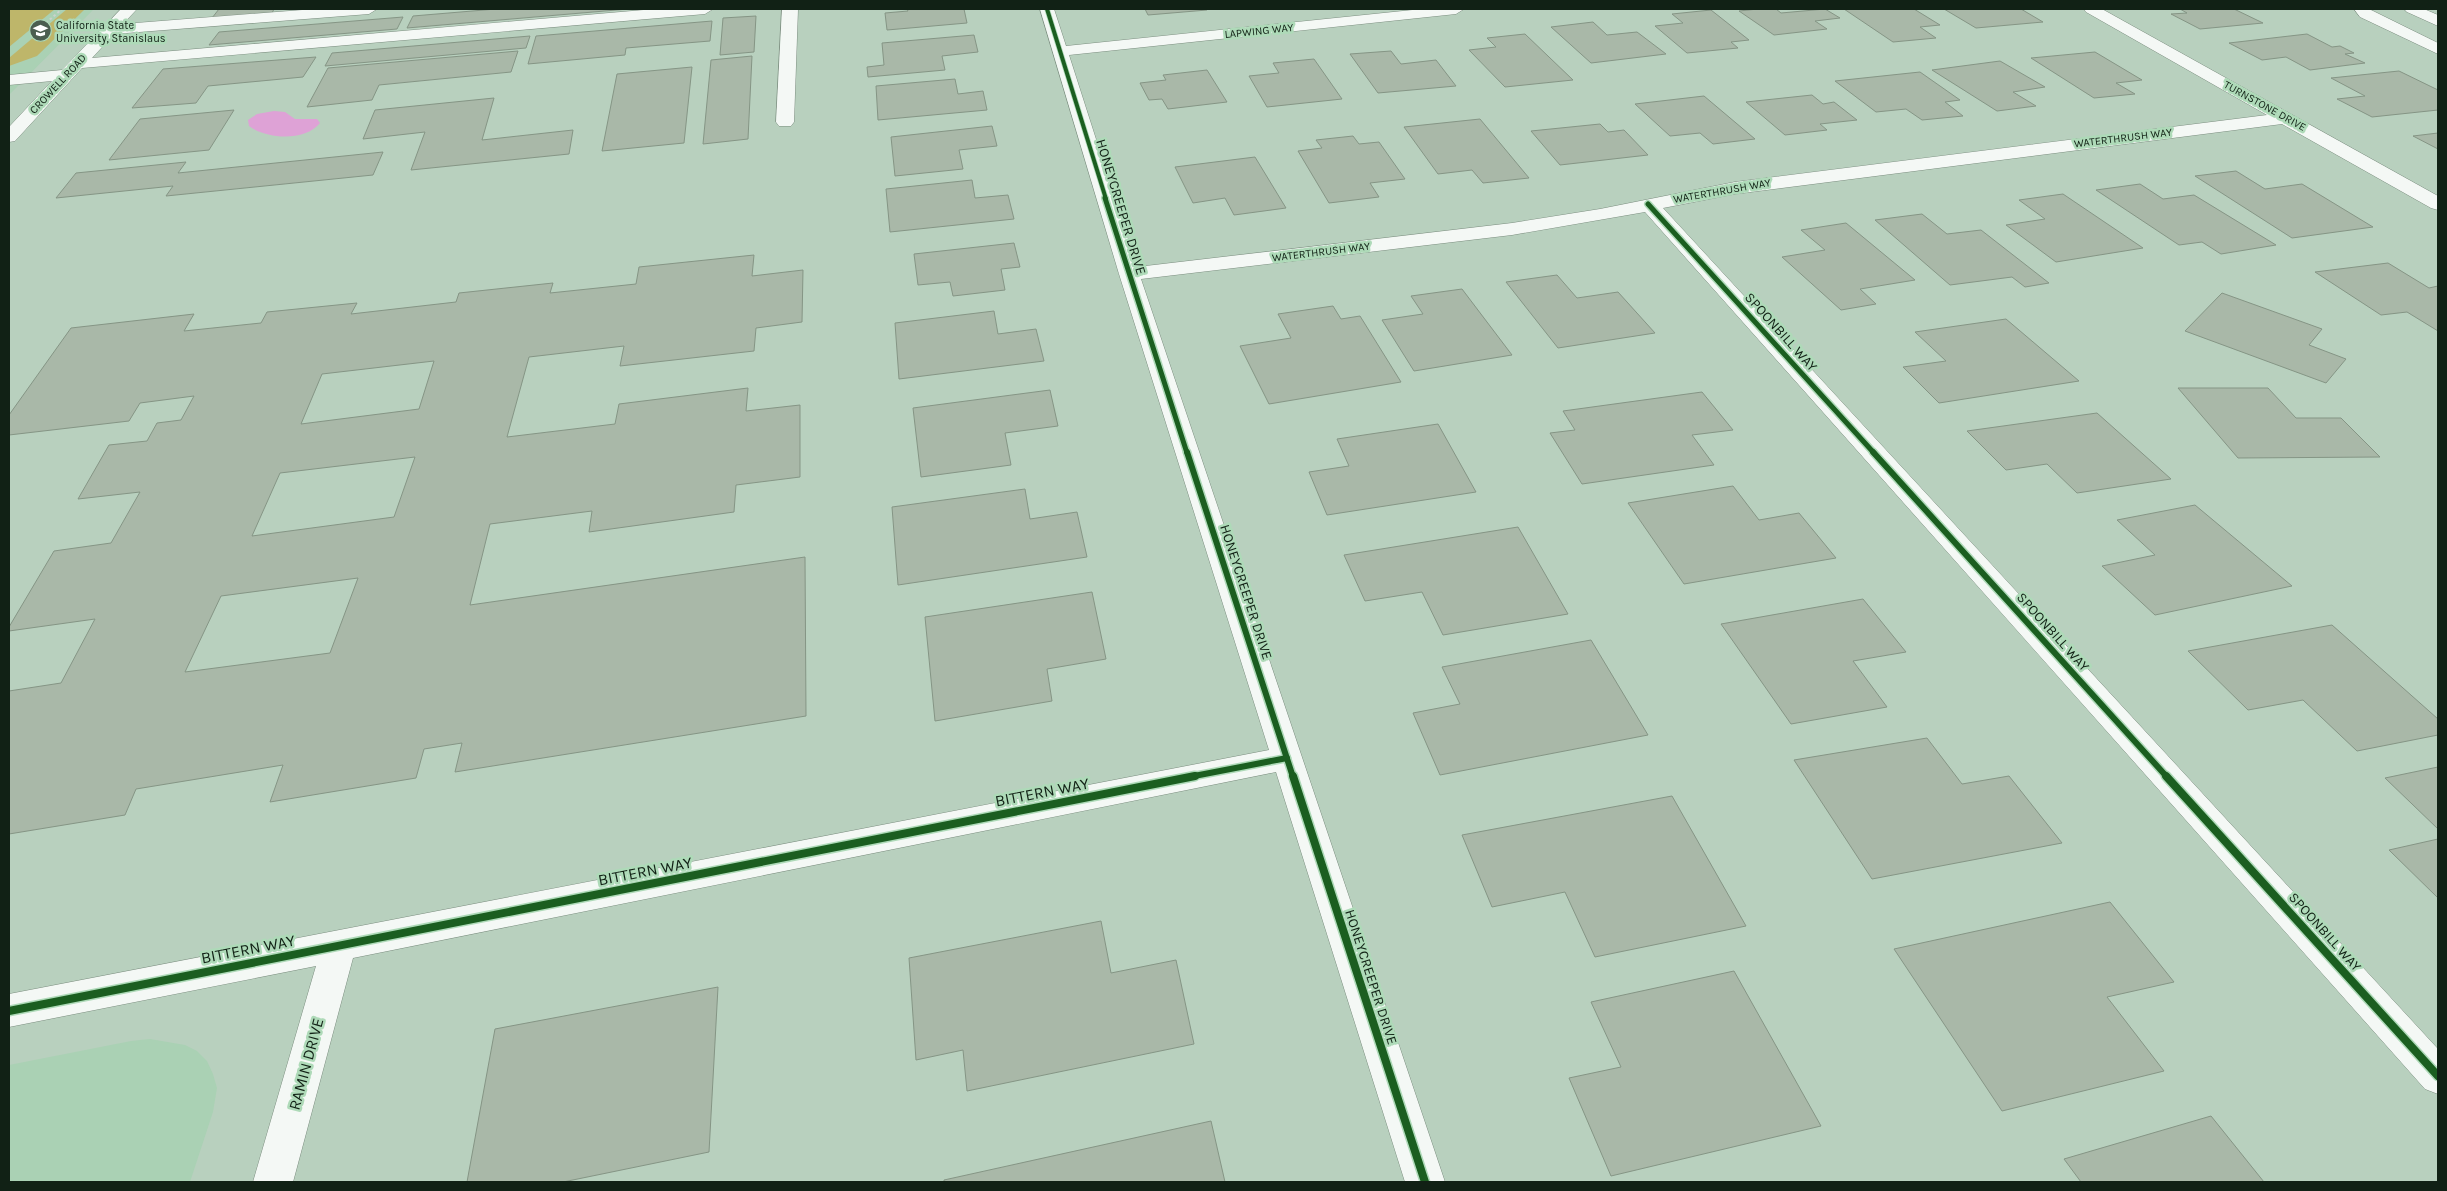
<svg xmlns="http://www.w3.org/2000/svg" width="2447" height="1191" viewBox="0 0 2447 1191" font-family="Karla,sans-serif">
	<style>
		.built { fill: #aad1b4 }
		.green { fill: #beb66a }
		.water { fill: #dea2d6 }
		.building { fill: #a9b8a8; stroke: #859585; fill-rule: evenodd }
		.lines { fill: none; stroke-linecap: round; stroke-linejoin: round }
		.minor-casing { stroke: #7b8d7f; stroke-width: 1 }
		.path { stroke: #cad2cc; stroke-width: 2; stroke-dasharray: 2.5 2.5; stroke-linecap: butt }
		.minor { fill: #f4f8f5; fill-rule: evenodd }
		.cycleway-far3-casing { stroke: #aedab8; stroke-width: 5.5 }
		.cycleway-far2-casing { stroke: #aedab8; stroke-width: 8 }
		.cycleway-far1-casing { stroke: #aedab8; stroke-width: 9 }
		.cycleway-casing { stroke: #aedab8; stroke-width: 11 }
		.cycleway-far3 { stroke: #1b5e20; stroke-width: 4 }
		.cycleway-far2 { stroke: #1b5e20; stroke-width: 5 }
		.cycleway-far1 { stroke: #1b5e20; stroke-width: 6 }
		.cycleway { stroke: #1b5e20; stroke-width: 8 }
		.labels { text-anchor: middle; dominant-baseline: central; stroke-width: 5; stroke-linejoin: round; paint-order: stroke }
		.far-poi-label { font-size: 11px; fill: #112115; stroke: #aedab8; text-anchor: start }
		.far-street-label { font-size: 11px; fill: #112115; stroke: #aedab8 }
		.street-label { font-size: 14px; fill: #112115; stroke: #aedab8 }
		.near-street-label { font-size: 16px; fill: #112115; stroke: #aedab8 }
	</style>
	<rect width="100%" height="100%" fill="#b8d0be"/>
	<!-- built -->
	<g class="built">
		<polygon points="9,9 94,9 9,95"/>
		<polygon points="150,1039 185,1045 197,1051 207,1061 213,1074 217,1088 213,1112 190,1182 9,1182 9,1065 131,1041"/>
	</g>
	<!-- green -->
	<g class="green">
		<polygon points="9,9 55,9 9,47"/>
		<polygon points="67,9 85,9 37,56 9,66 9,58"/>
	</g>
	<!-- water -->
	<path class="water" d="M274,111L285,112L295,119H317L320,123C305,142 266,139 249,126L248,120L257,114Z"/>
	<!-- building -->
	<g class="building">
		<polygon points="219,9 274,9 272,13 212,18"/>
		<polygon points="496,9 628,9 407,28 413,16"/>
		<polygon points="907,9 964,9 967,23 887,30 885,13 908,11"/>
		<polygon points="1145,9 1206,9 1207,10 1148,15"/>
		<polygon points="1758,9 1776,9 1781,13 1825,9 1840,18 1815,21 1827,29 1774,35 1739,11"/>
		<polygon points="1844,9 1914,9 1940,25 1920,27 1936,38 1893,42"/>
		<polygon points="1944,9 2021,9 2043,22 1976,28"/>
		<polygon points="2180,9 2234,9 2263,23 2200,29 2171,14 2187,13"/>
		<polygon points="1711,10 1749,40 1731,42 1738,48 1687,53 1655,26 1683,23 1672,14"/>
		<polygon points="756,16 754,52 720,55 723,18"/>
		<polygon points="403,17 397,29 209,45 219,32"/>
		<polygon points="712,21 710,41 626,48 625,55 528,64 536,36"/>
		<polygon points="1593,22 1607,35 1637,32 1666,54 1591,63 1551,27"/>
		<polygon points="1525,34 1573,80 1505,87 1469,50 1496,47 1487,38"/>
		<polygon points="2307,34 2332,47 2340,46 2354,53 2345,54 2365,63 2310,70 2286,57 2262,60 2229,43"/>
		<polygon points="974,35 978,52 942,56 945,70 868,77 867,67 884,65 882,43"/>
		<polygon points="530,36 526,48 325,66 332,53"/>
		<polygon points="518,51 511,72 379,85 372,100 307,107 328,68"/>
		<polygon points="1391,51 1401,64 1436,60 1456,86 1378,93 1350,54"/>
		<polygon points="2095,52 2142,80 2116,83 2135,94 2094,98 2031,58"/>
		<polygon points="752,56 748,139 703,144 711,60"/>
		<polygon points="316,57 303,77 208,86 196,103 132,108 163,69"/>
		<polygon points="1314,59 1342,99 1267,107 1249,76 1279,73 1273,63"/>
		<polygon points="2000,61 2045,87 2013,92 2036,106 1997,111 1932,70"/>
		<polygon points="692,67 684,143 602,151 617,74"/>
		<polygon points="1207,70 1227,102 1168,109 1162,99 1149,100 1140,83 1166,80 1163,75"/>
		<polygon points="2399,71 2438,90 2438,110 2372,117 2337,99 2365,96 2331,78"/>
		<polygon points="1920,72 1960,100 1945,102 1963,116 1922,120 1906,109 1876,112 1835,81"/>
		<polygon points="955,79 958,94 983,91 987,110 878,120 876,86"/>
		<polygon points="1812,95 1823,104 1834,102 1857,120 1820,124 1827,130 1785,135 1746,102"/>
		<polygon points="1704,96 1755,139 1713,144 1700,133 1670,136 1635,104"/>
		<polygon points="494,98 482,140 573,130 569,154 411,170 425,132 363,139 375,110"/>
		<polygon points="234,110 209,150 109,160 140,119"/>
		<polygon points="1480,119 1529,178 1483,183 1472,170 1438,174 1404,127"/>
		<polygon points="1600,124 1608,132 1624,130 1648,155 1560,165 1531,131"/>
		<polygon points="992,126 997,146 959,150 963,169 895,176 891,137"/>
		<polygon points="2438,133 2438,149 2413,136"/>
		<polygon points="1353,136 1359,144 1379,142 1405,179 1370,183 1379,197 1329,203 1298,151 1322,148 1316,140"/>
		<polygon points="383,152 373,175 166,196 173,186 56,198 76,173 186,162 178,173"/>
		<polygon points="1255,157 1286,208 1234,215 1225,198 1193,203 1175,167"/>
		<polygon points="2236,171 2265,189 2302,184 2373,227 2292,238 2195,176"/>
		<polygon points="972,180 975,198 1008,195 1014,219 890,232 886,189"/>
		<polygon points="2140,184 2163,199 2194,195 2276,245 2221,254 2202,242 2179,245 2096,190"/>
		<polygon points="2063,194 2143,248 2056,262 2006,225 2045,219 2019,200"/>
		<polygon points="1922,214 1947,234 1981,230 2049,283 2025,287 2012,277 1950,285 1875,220"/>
		<polygon points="1846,223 1915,280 1860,289 1876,304 1841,310 1782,257 1825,250 1801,230"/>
		<polygon points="1014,243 1020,267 1001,269 1005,290 953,296 950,282 918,285 914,254"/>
		<path d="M754,255L752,276L803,270L802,322L756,328L754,351L620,366L624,346L529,357L507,437L615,424L619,404L748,388L746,411L800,405V477L736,485L734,512L589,532L592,511L490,524L470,605L805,557L806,716L455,772L462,743L424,749L416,778L270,802L283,765L136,789L125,815L9,834V691L61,683L95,619L9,631V627L54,551L111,543L140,492L78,499L109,445L147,441L157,423L181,420L194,396L140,403L129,421L9,435V415L71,328L194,314L184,331L261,323L267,312L357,303L351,314L456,302L459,293L553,283L550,293L636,284L639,267ZM434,361L419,409L301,424L322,374ZM415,457L394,517L252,536L280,473ZM358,578L330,653L185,672L221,596Z"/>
		<polygon points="2388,263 2429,288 2438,286 2438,331 2407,312 2381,315 2315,272"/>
		<polygon points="1557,275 1577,298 1618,292 1655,333 1558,348 1506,282"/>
		<polygon points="1462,289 1512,355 1414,371 1382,320 1423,314 1411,296"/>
		<polygon points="2222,293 2322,329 2309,345 2346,359 2326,383 2185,331"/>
		<polygon points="1333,306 1341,319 1360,316 1401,382 1269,404 1240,346 1291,338 1278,314"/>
		<polygon points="994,311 998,334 1036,329 1044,361 899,379 895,323"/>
		<polygon points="2006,319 2079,381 1939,403 1903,367 1946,361 1915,332"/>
		<polygon points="2178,388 2268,388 2296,418 2341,418 2380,457 2238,458"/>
		<polygon points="1050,390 1058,426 1005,433 1011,465 921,477 913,408"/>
		<polygon points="1702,392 1733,430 1692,435 1714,465 1582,484 1550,433 1575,430 1563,411"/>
		<polygon points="2097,413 2171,479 2077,493 2047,464 2006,470 1967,431"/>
		<polygon points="1438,424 1476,492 1327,515 1309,472 1349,466 1337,439"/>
		<polygon points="1733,486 1759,520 1799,513 1836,558 1684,584 1628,503"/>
		<polygon points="1025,489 1030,519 1077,512 1087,557 898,585 892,507"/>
		<polygon points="2195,505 2292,586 2155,615 2102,566 2155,555 2117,520"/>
		<polygon points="1518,527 1568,614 1443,635 1422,592 1365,601 1344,555"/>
		<polygon points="1092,592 1106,659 1047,669 1052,701 935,721 925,617"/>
		<polygon points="1863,599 1906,652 1853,661 1887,707 1791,724 1721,624"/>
		<polygon points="2332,625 2438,719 2438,735 2357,751 2303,700 2248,710 2188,651"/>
		<polygon points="1591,640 1648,735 1440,775 1413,713 1460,704 1442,667"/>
		<polygon points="1927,738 1962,784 2009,776 2062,843 1872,879 1794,760"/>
		<polygon points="2438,767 2438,829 2385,778"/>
		<polygon points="1672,796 1746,926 1595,957 1565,892 1492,907 1462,835"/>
		<polygon points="2438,839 2438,898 2389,850"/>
		<polygon points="2110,902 2174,982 2107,997 2164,1071 2002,1111 1894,949"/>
		<polygon points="1101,921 1111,973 1176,960 1194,1044 967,1091 963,1050 916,1060 909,958"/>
		<polygon points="1734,971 1821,1126 1611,1176 1569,1078 1621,1067 1591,1002"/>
		<polygon points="718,987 709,1152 563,1182 467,1182 495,1029"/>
		<polygon points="2211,1116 2264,1182 2081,1182 2064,1159"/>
		<polygon points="1211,1121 1225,1182 944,1182 944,1180"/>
	</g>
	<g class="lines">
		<defs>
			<g id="minor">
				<polygon points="121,9 137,9 123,24 315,9 377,9 369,14 114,34 92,58 655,9 713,9 705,14 82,68 15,141 9,142 9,127 52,81 9,85 9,75 62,70"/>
				<polygon points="782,9 798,9 794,122 791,126 779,126 776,122"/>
				<polygon points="1040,9 1054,9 1066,46 1422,9 1464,9 1456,14 1069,55 1137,267 1512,223 1600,209 1735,182 2267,115 2086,12 2084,9 2102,9 2438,196 2438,210 2431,208 2282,124 1735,194 1663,208 2438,1049 2438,1094 2425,1089 1645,212 1512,235 1141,279 1445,1182 1405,1182 1276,772 353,958 293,1182 253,1182 316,966 9,1027 9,994 1269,750 1119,274"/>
				<polygon points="2354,9 2369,9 2438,43 2438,54 2360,17"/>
				<polygon points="2404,9 2424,9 2438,15 2438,26 2407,12"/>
			</g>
		</defs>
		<!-- minor casing -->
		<use href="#minor" class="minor-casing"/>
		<!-- path -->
		<polyline class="path" points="31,36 62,9"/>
		<!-- minor -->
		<use href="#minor" class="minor"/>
		<defs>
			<polyline id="cycleway-far3" points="1047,9 1106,199"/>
			<g id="cycleway-far2">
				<polyline points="1105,198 1187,453"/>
				<polyline points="1648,204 1874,453"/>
			</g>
			<g id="cycleway-far1">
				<polyline points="1187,452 1293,777"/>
				<polyline points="1873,452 2167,777"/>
				<polyline points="1189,777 1287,758"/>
			</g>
			<g id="cycleway">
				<polyline points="1293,776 1425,1182"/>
				<polyline points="2166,776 2438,1076"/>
				<polyline points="9,1011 1195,776"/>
			</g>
		</defs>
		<!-- cycleway-far3 casing -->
		<use href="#cycleway-far3" class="cycleway-far3-casing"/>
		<!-- cycleway-far2 casing -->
		<use href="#cycleway-far2" class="cycleway-far2-casing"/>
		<!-- cycleway-far1 casing -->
		<use href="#cycleway-far1" class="cycleway-far1-casing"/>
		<!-- cycleway casing -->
		<use href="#cycleway" class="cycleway-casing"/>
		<!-- cycleway-far3 -->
		<use href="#cycleway-far3" class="cycleway-far3"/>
		<!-- cycleway-far2 -->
		<use href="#cycleway-far2" class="cycleway-far2"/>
		<!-- cycleway-far1 -->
		<use href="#cycleway-far1" class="cycleway-far1"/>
		<!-- cycleway -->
		<use href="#cycleway" class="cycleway"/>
	</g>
	<!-- icons -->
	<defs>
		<symbol id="university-disc" viewBox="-11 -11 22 22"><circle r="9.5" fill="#4b5e50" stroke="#aedab8"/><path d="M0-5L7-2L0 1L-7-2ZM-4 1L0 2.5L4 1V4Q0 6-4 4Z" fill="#fff"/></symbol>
	</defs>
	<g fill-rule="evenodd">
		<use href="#university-disc" x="28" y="18" width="25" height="25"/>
	</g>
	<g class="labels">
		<!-- far-poi labels -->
		<g class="far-poi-label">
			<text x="56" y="25">California State<tspan x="56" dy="13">University, Stanislaus</tspan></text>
		</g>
		<!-- far-street labels -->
		<g class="far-street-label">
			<text transform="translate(1259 31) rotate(-6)">LAPWING WAY</text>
			<text transform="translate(58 84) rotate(-47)">CROWELL ROAD</text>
			<text transform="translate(2265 106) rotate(29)">TURNSTONE DRIVE</text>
			<text transform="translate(2123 138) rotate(-7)">WATERTHRUSH WAY</text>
			<text transform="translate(1722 191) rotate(-10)">WATERTHRUSH WAY</text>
			<text transform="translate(1321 252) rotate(-7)">WATERTHRUSH WAY</text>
		</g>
		<!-- street labels -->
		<g class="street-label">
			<text transform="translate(1121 207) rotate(73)">HONEYCREEPER DRIVE</text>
			<text transform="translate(1781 332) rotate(48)">SPOONBILL WAY</text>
			<text transform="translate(1246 592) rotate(72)">HONEYCREEPER DRIVE</text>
			<text transform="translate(2053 632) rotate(48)">SPOONBILL WAY</text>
			<text transform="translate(2325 932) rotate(48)">SPOONBILL WAY</text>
			<text transform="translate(1371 977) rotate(72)">HONEYCREEPER DRIVE</text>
		</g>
		<!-- near-street labels -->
		<g class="near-street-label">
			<text transform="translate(1042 792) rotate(-11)">BITTERN WAY</text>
			<text transform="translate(645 871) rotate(-11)">BITTERN WAY</text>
			<text transform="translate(248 949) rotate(-11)">BITTERN WAY</text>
			<text transform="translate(306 1064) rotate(-75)">RAMIN DRIVE</text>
		</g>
	</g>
	<!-- border -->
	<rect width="2447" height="1191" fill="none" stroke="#112115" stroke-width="20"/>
</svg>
